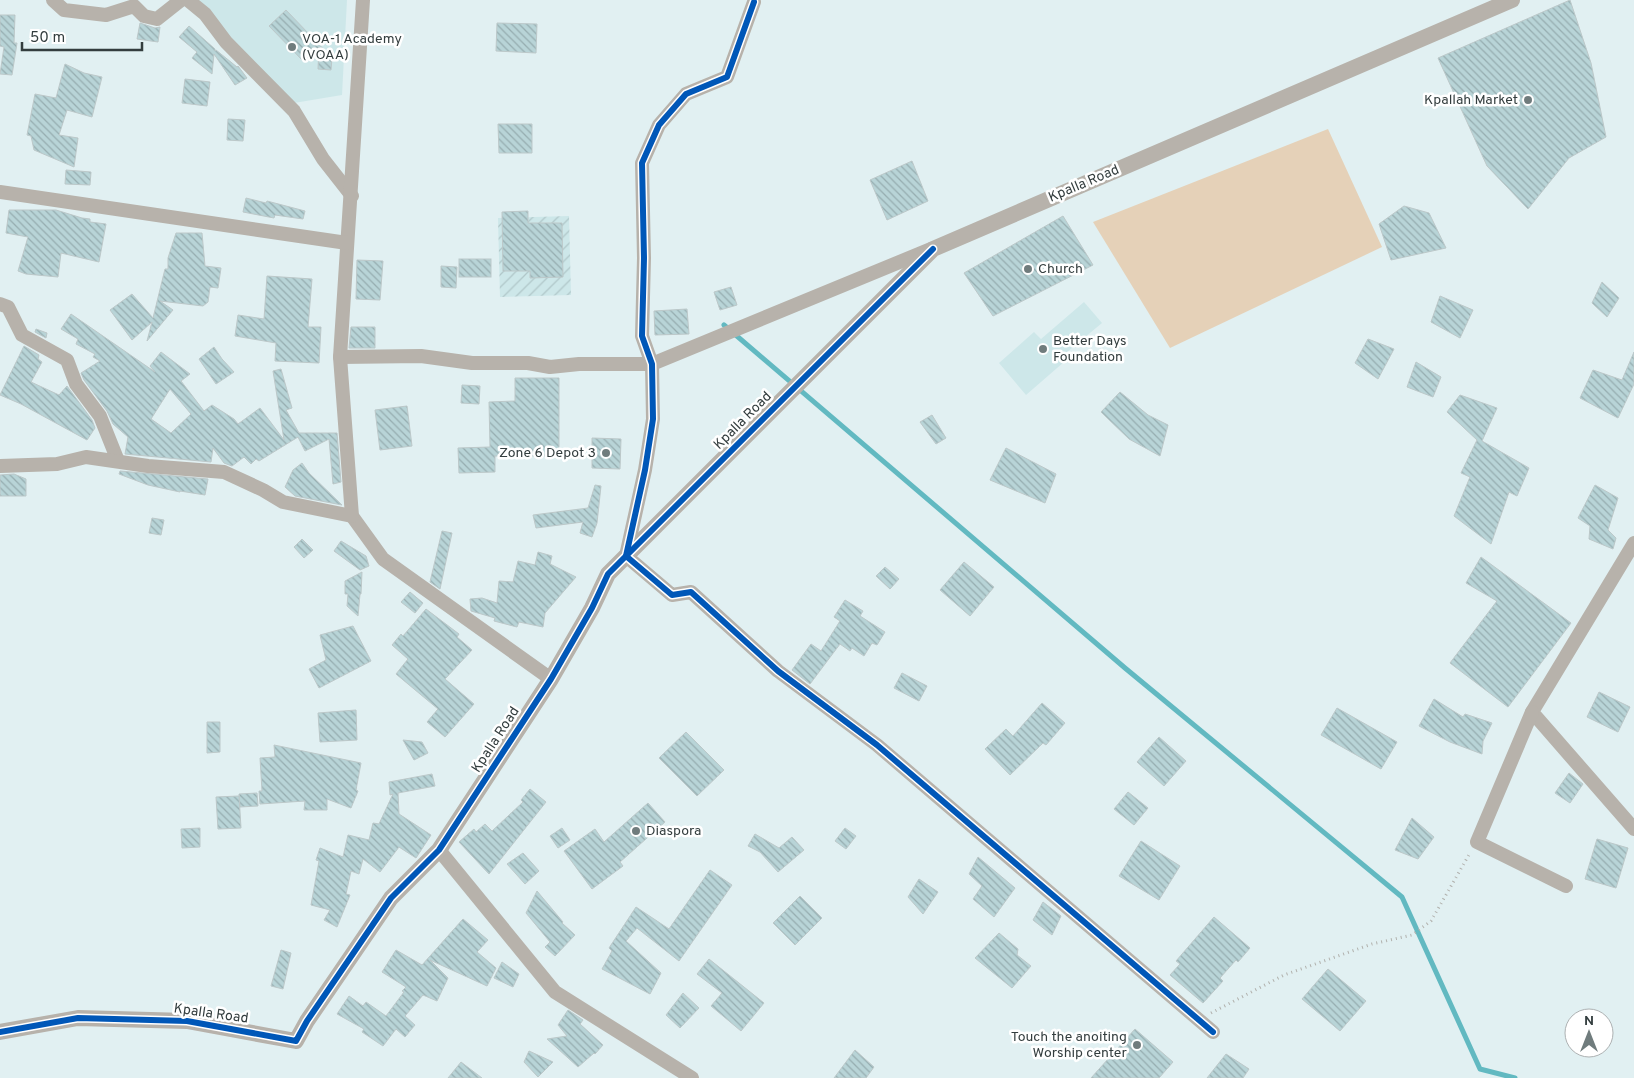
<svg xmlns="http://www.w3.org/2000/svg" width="1634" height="1078" viewBox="0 0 1634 1078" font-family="Overpass,sans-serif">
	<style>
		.built { fill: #cde7e9 }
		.industrial { fill: url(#industrial-furrows) }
		.green { fill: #e5d1b8 }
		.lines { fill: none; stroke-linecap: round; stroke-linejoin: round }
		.stream { stroke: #62b9c1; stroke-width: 5 }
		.building { fill: url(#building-back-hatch); stroke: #bcc8c9; fill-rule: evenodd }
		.path { stroke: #b1b1ad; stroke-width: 3; stroke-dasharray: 1 4; stroke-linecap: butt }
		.minor { stroke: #b7b2ab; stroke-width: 14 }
		.tertiary { stroke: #b7b2ab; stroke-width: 16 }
		.cycleway-casing { stroke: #fff; stroke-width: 9 }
		.cycleway { stroke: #0057b8; stroke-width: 6 }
		.poi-dot { fill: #707c7d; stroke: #fff; stroke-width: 2 }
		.labels { text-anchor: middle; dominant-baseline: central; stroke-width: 5; stroke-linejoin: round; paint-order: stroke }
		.poi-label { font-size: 14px; fill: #333d3e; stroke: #fff; text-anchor: start }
		.street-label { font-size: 14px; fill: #333d3e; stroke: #fff }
	</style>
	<defs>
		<pattern id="industrial-furrows" width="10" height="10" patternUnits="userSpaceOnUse" patternTransform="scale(1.25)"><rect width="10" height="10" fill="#cde7e9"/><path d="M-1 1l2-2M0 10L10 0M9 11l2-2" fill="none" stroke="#b0c7c9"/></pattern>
		<pattern id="building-back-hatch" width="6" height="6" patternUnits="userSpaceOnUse" patternTransform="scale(1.25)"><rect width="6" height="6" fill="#b8d4d7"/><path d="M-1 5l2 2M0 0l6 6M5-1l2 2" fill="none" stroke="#96adb0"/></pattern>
	</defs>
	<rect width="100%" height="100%" fill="#e1f0f2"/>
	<!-- built -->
	<g class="built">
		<polygon points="192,0 347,0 342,95 294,103"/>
		<polygon points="1084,302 1102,323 1061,357 1064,362 1026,395 999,363 1034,332 1041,339"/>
	</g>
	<!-- industrial -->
	<polygon class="industrial" points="569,216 571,295 500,297 498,218"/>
	<!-- green -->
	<polygon class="green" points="1328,129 1382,247 1170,348 1093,222"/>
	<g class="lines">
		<!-- stream -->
		<polyline class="stream" points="724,325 1125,668 1402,897 1480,1069 1515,1078"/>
	</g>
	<!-- building -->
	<g class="building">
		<polygon points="1570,0 1591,63 1606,137 1569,158 1528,209 1487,166 1438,58"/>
		<polygon points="286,10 332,58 331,70 318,69 319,47 304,62 269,26"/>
		<polygon points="0,15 15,15 14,43 17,43 12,75 0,74 4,47 0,46"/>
		<polygon points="140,23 155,28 160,27 158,42 137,39"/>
		<polygon points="497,23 537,24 536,53 496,51"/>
		<polygon points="189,26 215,49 215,51 216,50 237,67 238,66 247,78 235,85 214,54 212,74 192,58 197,52 179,37"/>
		<polygon points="65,64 84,73 102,77 92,117 67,110 59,135 78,138 74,167 34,150 31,136 27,135 35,94 56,98"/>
		<polygon points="185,79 210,82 207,106 182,103"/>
		<polygon points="228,119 245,120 243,141 227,140"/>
		<polygon points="498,124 532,124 532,153 499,153"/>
		<polygon points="912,161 928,201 887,220 870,180"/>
		<polygon points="66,170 91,172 90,185 65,184"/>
		<polygon points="246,198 266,203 267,201 305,211 303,219 275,215 274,218 243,212"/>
		<polygon points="1404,206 1429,213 1446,248 1391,260 1379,224"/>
		<polygon points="9,210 56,210 82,218 90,219 90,222 106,224 99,262 61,253 58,277 26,274 18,271 28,237 6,233"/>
		<polygon points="528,211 528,223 562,223 563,277 530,278 530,271 503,271 502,212"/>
		<polygon points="1063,216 1093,265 993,316 964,273"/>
		<polygon points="176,233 202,233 205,266 221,268 218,288 210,287 208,302 203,306 160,301 173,310 147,341 152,322 132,340 110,310 132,294 153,318 165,269 168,269 168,258"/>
		<rect x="459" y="259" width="32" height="18"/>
		<polygon points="357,260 383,261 380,300 356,299"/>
		<polygon points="441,266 457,267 456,288 441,287"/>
		<polygon points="267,276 312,279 308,327 321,327 319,363 275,361 276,343 235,336 238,315 264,319"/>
		<polygon points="1602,282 1619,298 1607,317 1592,303"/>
		<polygon points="731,287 737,305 720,310 714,292"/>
		<polygon points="1440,296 1473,310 1460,338 1431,322"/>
		<polygon points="687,309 689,334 655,335 654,311"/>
		<path d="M71,314L155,372L150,366L161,352L190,374L181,381L204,411L212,405L234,419L238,424L260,408L284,440L273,371L281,369L292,408L286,410L299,433H337L341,482L333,484L329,439L305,451L298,437L259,461L256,459L251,464L244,457L232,466L224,463L213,448L211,462L125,454L128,437L113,424L107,411L84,380L81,373L100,361L93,357L95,354L76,344L78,339L61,329ZM170,389L191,414L171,433L151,419Z"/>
		<polygon points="351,327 375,327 375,348 349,348"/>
		<polygon points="36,329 47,333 46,338 35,332"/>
		<polygon points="1368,339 1394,349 1378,379 1355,363"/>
		<polygon points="24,346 39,355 38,359 42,362 31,382 59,395 67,386 92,420 95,428 87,440 21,404 0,395"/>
		<polygon points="214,347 222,359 234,372 216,384 199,359"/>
		<polygon points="1634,352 1634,384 1618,418 1580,398 1593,370 1622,380"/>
		<polygon points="1416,362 1441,377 1433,397 1407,387"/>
		<polygon points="515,378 559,378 559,456 495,456 495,472 459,473 458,448 490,447 489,402 515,401"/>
		<polygon points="462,385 480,386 479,404 461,403"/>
		<polygon points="1120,392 1148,415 1168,425 1160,456 1129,439 1101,412"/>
		<polygon points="1460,395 1497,408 1482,441 1529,468 1517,496 1509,492 1491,544 1454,516 1470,477 1461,473 1477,440 1447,412"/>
		<polygon points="407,406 412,446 380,450 375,410"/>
		<polygon points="932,415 946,438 936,444 920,422"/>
		<polygon points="592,438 621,439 620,469 592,468"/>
		<polygon points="1006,448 1056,474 1045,503 990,480"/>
		<polygon points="302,463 309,473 342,505 295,496 285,487 293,470"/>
		<polygon points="120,471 208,479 205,495 180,491 180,492 148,485 119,474"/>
		<polygon points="14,474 26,479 26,496 0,496 0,475"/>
		<polygon points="595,485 601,486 597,523 592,537 580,533 583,522 536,528 533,515 588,508"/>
		<polygon points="1595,485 1618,498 1608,530 1616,538 1613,549 1589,539 1590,526 1578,518"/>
		<polygon points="152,518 164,520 161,535 149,533"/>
		<polygon points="442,531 452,533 440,589 430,582"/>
		<polygon points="302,539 313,550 304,558 294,547"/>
		<polygon points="341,541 366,556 369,566 360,570 334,551"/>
		<polygon points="538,552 552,556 550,564 576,577 545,613 543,627 519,622 517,627 494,621 495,618 471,611 470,599 482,598 497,603 499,581 513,582 518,561 535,565"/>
		<polygon points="1481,557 1571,623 1508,707 1450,663 1497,601 1466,583"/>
		<polygon points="964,562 994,587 970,616 940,590"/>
		<polygon points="885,567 899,579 890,589 876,576"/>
		<polygon points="362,572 361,594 360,594 358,616 347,606 348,594 345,594 345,581"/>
		<polygon points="410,592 423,603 415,613 401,602"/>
		<polygon points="845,600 863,611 860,616 885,632 877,645 872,643 864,656 852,648 850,651 840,644 810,684 792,670 811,644 821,651 840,621 834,617"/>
		<polygon points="426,609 459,634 457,637 472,650 445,679 474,704 445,737 427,722 438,709 396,674 408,659 392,645 401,634 403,636"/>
		<polygon points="353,626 371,661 319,688 309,669 326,660 320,635"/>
		<polygon points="902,673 927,686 919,701 894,688"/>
		<polygon points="1599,692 1630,707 1618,732 1587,717"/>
		<polygon points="1434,699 1463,717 1465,714 1492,723 1483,741 1482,754 1450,742 1419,726"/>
		<polygon points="1042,703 1065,723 1046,745 1043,743 1010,775 985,749 1006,729 1013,736"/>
		<polygon points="1337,708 1397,742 1381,769 1321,735"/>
		<polygon points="356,710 357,740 320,742 318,713"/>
		<polygon points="207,722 220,722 220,752 207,753"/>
		<polygon points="686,732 724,770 697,796 659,758"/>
		<polygon points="1159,737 1186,761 1164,786 1137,762"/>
		<polygon points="403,740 422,742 428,753 414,760"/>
		<polygon points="274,745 361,763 356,790 358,791 351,808 327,799 327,810 304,810 305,801 260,804 259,791 262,791 260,758 275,757"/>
		<polygon points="1569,773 1583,784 1570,803 1555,793"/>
		<polygon points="432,774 435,786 398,793 399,814 431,835 416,858 399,847 380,872 363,859 359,874 351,871 346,894 350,895 337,927 324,920 330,910 311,905 319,861 316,860 320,848 343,857 348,835 369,840 373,823 379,824 393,794 390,795 389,782"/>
		<polygon points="530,789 546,802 489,874 459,842 474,829 476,832 485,824 492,831 523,802 521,800"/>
		<polygon points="1128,792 1148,808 1134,825 1114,809"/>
		<polygon points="257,793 258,806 240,807 239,794"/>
		<polygon points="239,796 241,828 218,829 216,797"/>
		<polygon points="648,803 665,822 620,862 623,866 592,889 564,851 595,829 604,842"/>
		<polygon points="1412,818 1434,837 1418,859 1395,850"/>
		<polygon points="200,828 200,847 182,848 181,829"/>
		<polygon points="562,828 570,840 558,848 550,836"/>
		<polygon points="845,828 856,836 846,849 835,841"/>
		<polygon points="755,834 779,848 792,837 804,850 778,872 760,852 748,846"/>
		<polygon points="1597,839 1628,848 1616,888 1585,879"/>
		<polygon points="1141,841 1180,866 1159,900 1119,876"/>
		<polygon points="523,853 539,871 525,884 507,864"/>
		<polygon points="978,857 1015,888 994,917 973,899 982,886 969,874"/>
		<polygon points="710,870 732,885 679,961 637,928 626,941 661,973 650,994 602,969 612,951 609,948 636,907 669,929"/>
		<polygon points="919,879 938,892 923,914 908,897"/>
		<polygon points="537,891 563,922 562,923 575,935 555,956 545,947 550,942 526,913"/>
		<polygon points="800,896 822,918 795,945 773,923"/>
		<polygon points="1043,902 1061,916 1052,935 1033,920"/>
		<polygon points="1214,917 1250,948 1238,962 1236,960 1220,978 1223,981 1203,1003 1170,975 1180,964 1176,961"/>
		<polygon points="463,919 488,940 477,952 496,968 487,986 430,960 448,978 437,1001 423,995 405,1016 415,1025 405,1037 396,1029 383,1046 362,1032 364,1029 337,1014 349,996 363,1006 366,1002 386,1016 404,992 402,991 406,987 382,972 396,950 422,965"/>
		<polygon points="999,933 1018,949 1017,955 1031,966 1012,988 975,958"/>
		<polygon points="281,950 291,953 283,989 271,986"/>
		<polygon points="709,959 764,1003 741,1031 711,1006 722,993 697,974"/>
		<polygon points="502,962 519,974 513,987 494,978"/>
		<polygon points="1328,969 1366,1001 1340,1031 1302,999"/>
		<polygon points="683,993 699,1008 680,1028 666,1015"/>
		<polygon points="568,1010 583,1020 580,1024 603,1045 595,1054 594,1053 578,1067 547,1039 567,1036 558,1025"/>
		<polygon points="1135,1029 1173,1062 1159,1078 1091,1078"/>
		<polygon points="855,1050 874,1067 866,1078 834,1078"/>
		<polygon points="529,1051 553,1062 538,1077 524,1062"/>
		<polygon points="1226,1054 1249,1069 1243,1078 1207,1078"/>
		<polygon points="461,1062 482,1078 448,1078"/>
	</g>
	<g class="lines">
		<!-- path -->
		<polyline class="path" points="1211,1013 1284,975 1372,944 1412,935 1431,921 1470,853"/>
		<!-- minor -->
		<g class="minor">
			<polyline points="53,0 64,10 106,15 134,6 144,16 157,19 181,0"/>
			<polyline points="188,0 205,14 226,42 294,111 323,159 352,196"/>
			<polyline points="363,0 340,357 352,516 383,559 551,679"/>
			<polyline points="754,2 727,77 686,94 659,125 642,163 644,258 642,336 652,364 653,419 645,470 626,556 672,595 691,592 778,671 877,745 1213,1032"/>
			<polyline points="0,192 347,243"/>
			<polyline points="0,304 8,307 22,335 67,360 76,384 100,416 118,461"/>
			<polyline points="340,357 421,356 472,363 528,363 550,367 579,364 652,364 931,249"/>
			<polyline points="0,466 57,464 86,457 148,466 224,472 263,490 283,502 352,516"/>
			<polyline points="1634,543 1532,712 1634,829"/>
			<polyline points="1532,712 1477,842 1566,886"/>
			<polyline points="439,850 555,992 692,1078"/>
		</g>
		<!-- tertiary -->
		<polyline class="tertiary" points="0,1032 78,1018 187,1021 296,1041 307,1021 391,898 439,850 551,679 592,608 608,574 933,249 1512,0"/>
		<defs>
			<g id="cycleway">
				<polyline points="754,2 727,77 686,94 659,125 642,163 644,258 642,336 652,364 653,419 645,470 626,556 672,595 691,592 778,671 877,745 1213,1032"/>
				<polyline points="0,1032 78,1018 187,1021 296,1041 307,1021 391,898 439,850 551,679 592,608 608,574 933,249"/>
			</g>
		</defs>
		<!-- cycleway casing -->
		<use href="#cycleway" class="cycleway-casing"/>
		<!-- cycleway -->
		<use href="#cycleway" class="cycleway"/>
	</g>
	<!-- markers -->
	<g class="poi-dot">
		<circle cx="292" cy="47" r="5"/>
		<circle cx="1528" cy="100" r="5"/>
		<circle cx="1028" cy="269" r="5"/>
		<circle cx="1043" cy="349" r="5"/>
		<circle cx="606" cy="453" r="5"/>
		<circle cx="636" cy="831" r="5"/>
		<circle cx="1137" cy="1045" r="5"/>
	</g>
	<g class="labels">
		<!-- poi labels -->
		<g class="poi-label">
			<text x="302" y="39">VOA-1 Academy<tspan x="302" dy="16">(VOAA)</tspan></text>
			<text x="1518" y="100" text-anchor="end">Kpallah Market</text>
			<text x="1038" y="269">Church</text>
			<text x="1053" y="341">Better Days<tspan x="1053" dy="16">Foundation</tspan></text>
			<text x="596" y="453" text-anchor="end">Zone 6 Depot 3</text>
			<text x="646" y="831">Diaspora</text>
			<text x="1127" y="1037" text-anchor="end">Touch the anoiting<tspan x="1127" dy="16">Worship center</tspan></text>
		</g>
		<!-- street labels -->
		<g class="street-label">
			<text transform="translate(1084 184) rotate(-23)">Kpalla Road</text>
			<text transform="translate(743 421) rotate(-45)">Kpalla Road</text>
			<text transform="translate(496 740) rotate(-57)">Kpalla Road</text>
			<text transform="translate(211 1014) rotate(8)">Kpalla Road</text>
		</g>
	</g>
	<!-- north arrow -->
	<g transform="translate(1589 1033)"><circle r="24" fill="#ffffff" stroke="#adb1b2"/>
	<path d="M0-4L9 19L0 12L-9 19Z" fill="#707c7d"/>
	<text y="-8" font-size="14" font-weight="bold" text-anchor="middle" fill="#333d3e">N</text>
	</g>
	<!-- scale -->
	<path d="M22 42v8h120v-8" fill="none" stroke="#333d3e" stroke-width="2.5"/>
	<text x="30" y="42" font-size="15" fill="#333d3e" stroke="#ffffff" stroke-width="4" paint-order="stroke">50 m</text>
</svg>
